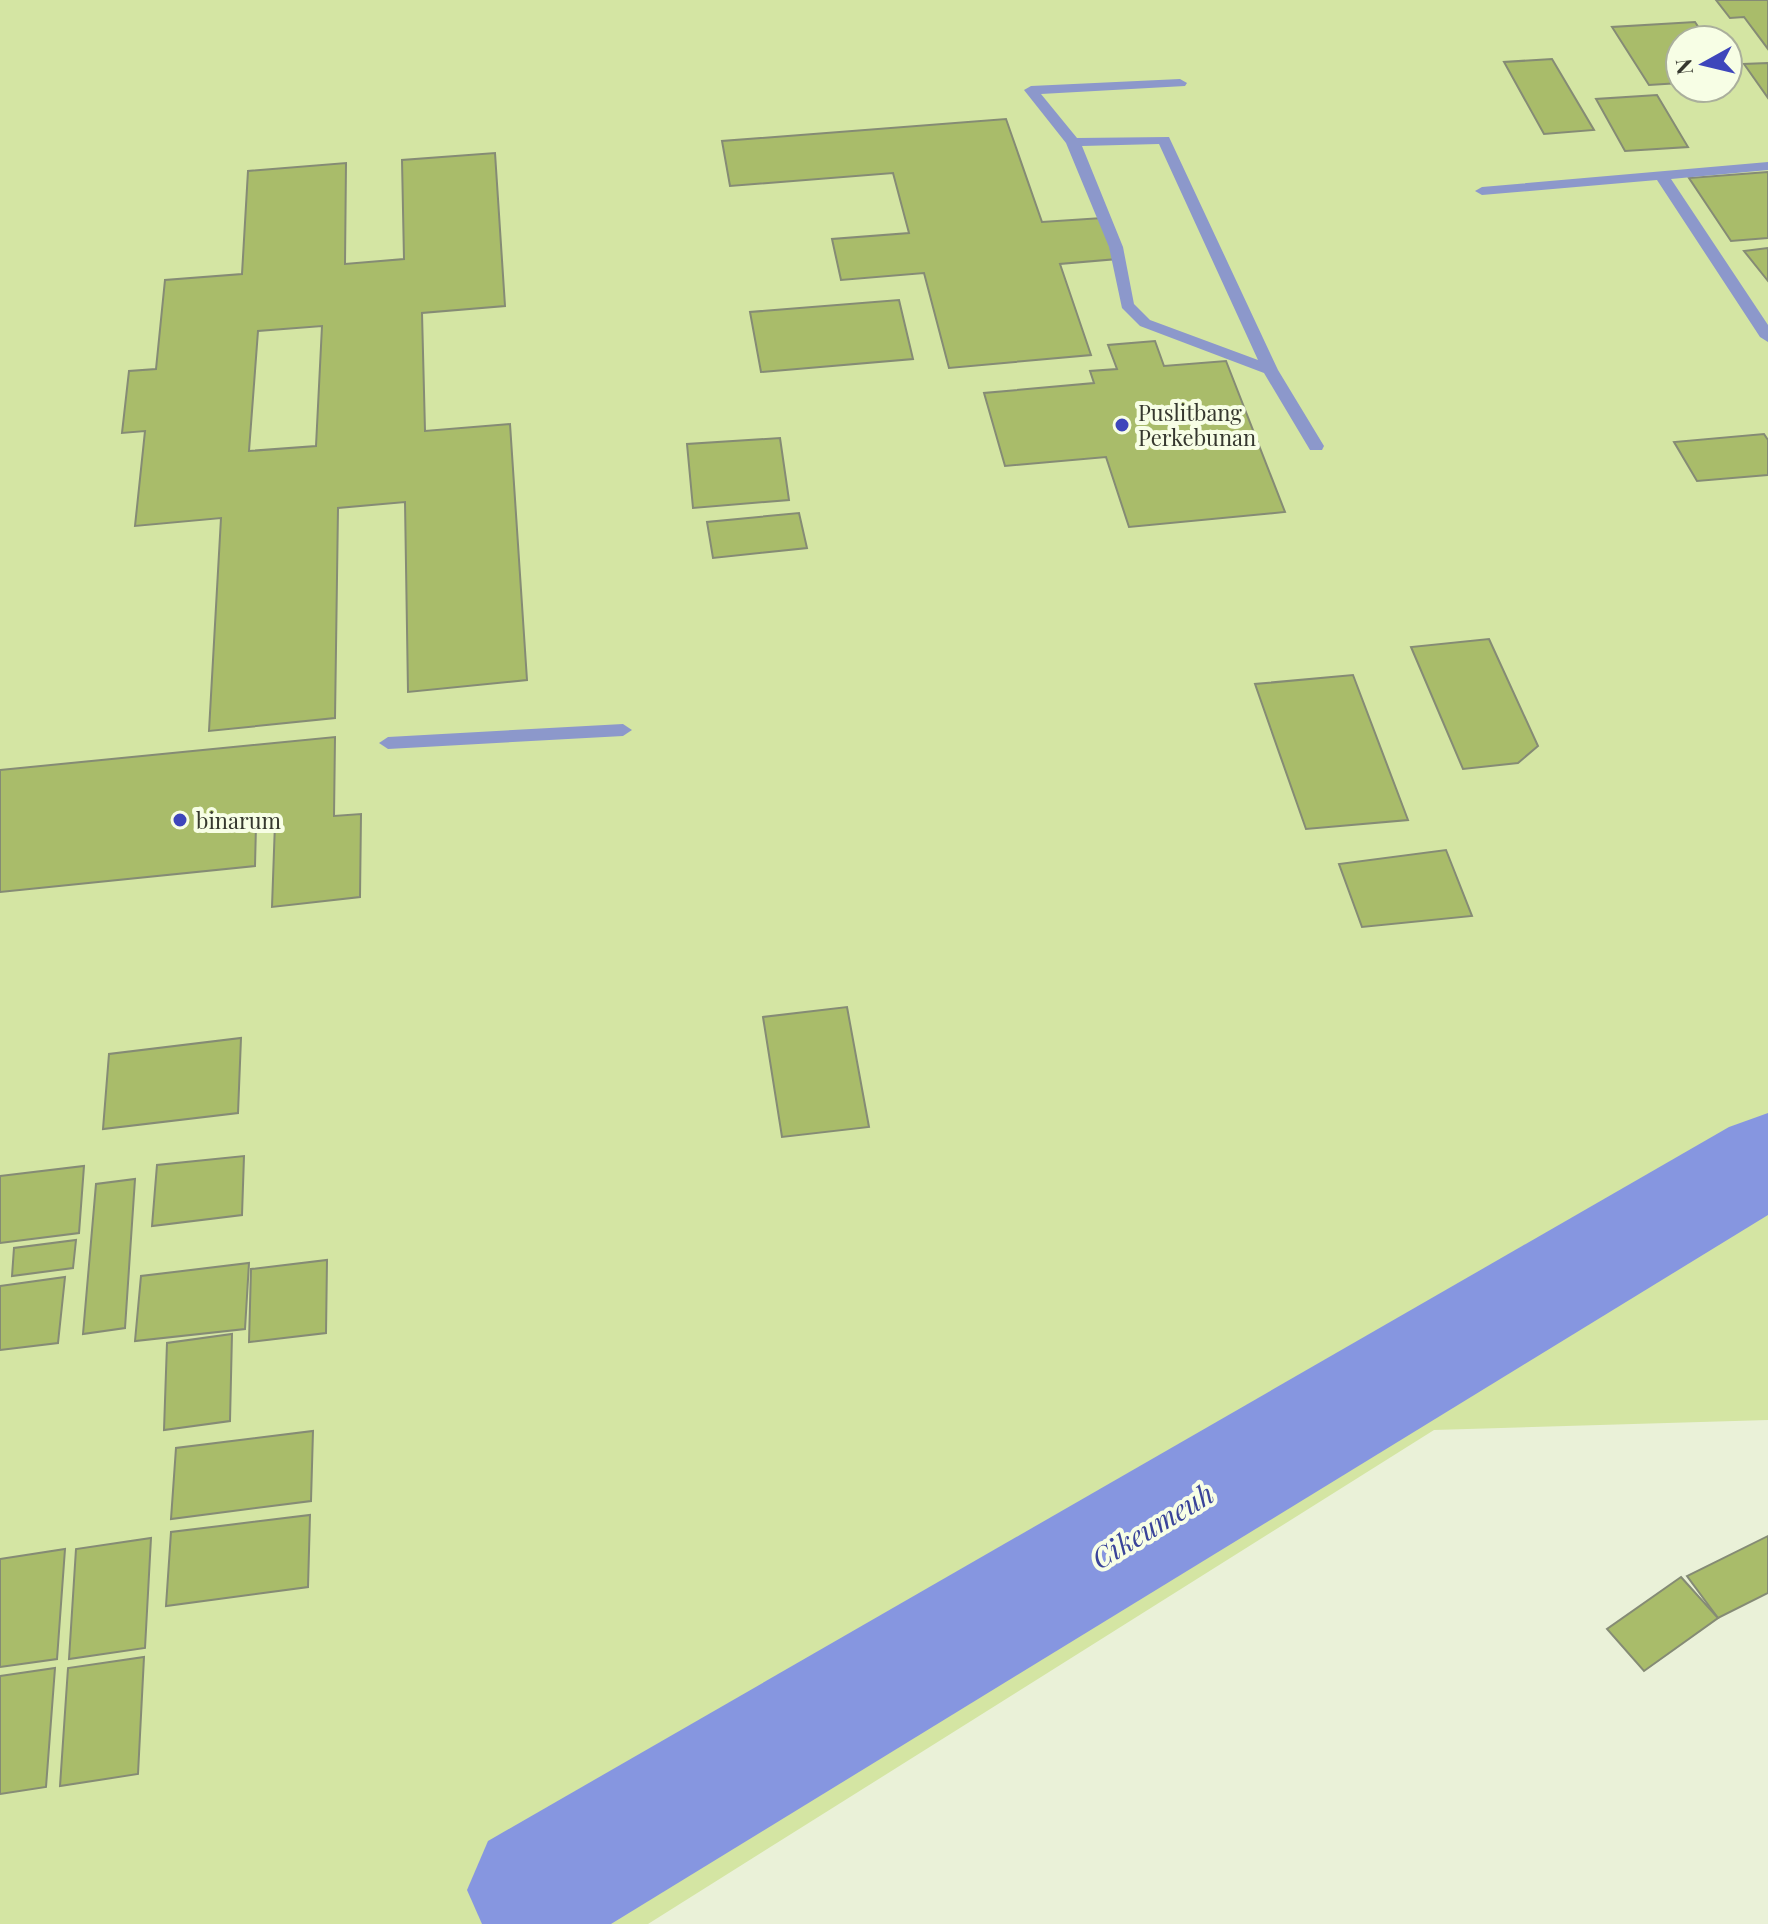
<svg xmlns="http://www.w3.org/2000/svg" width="1768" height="1924" viewBox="0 0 1768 1924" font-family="'Playfair Display',serif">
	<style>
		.green { fill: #d4e5a3; fill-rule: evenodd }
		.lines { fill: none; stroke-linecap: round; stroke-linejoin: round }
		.river { fill: #8696e0; fill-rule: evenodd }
		.building { fill: #a9bc6a; stroke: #858b75; stroke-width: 2; fill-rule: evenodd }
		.minor { fill: #8c98cb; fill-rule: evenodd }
		.poi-dot { fill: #3e46bb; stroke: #f7fee5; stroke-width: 3 }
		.labels { text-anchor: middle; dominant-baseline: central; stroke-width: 8; stroke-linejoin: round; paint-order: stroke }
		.poi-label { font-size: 22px; fill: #36382f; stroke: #f7fee5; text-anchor: start }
		.near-water-label { font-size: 28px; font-style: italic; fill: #394399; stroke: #f7fee5 }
	</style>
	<rect width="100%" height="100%" fill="#eaf1d8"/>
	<!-- green -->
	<path class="green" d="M0,0H1768V1420L1434,1430L648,1924H0ZM1680,40H1728V88H1680Z"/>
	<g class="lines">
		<!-- river -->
		<polygon class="river" points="1768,1113 1768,1215 611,1924 482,1924 467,1890 488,1841 1729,1127"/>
	</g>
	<!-- building -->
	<g class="building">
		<polygon points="1716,0 1768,0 1768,49 1744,17 1730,18"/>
		<polygon points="1695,22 1707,40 1680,40 1680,83 1649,85 1612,27"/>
		<polygon points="1552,59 1594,130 1544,134 1504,62"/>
		<polygon points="1768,63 1768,98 1744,64"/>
		<polygon points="1657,95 1688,147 1625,151 1596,99"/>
		<polygon points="1006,119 1042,222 1102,218 1117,259 1060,264 1091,355 949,368 924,273 841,280 832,239 909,233 893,173 730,186 722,141"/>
		<path d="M495,153L505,306L422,313L425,431L510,424L527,680L408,692L405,502L338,508L335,718L209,731L221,518L135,526L145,431L122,433L129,371L156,369L165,280L242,274L248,171L346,163L345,264L404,259L402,160ZM322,326L316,446L249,451L258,331Z"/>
		<polygon points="1768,172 1768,238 1731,241 1689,178"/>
		<polygon points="1768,248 1768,281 1744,251"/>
		<polygon points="899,300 913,359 761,372 750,312"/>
		<polygon points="1155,341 1164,366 1226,361 1285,512 1129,527 1106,457 1005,466 984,393 1094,383 1090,371 1117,369 1108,345"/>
		<polygon points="1764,434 1768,440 1768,475 1697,481 1674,442"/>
		<polygon points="780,438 789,500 693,508 687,444"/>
		<polygon points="799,513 807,548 713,558 707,522"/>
		<polygon points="1489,639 1538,746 1518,763 1463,769 1411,647"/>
		<polygon points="1353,675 1408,820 1306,829 1255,684"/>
		<polygon points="335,737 334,816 361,814 360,897 272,907 275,823 256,825 255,866 0,892 0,770"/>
		<polygon points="1446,850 1472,916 1362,927 1339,864"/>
		<polygon points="847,1007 869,1127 782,1137 763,1017"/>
		<polygon points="241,1038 238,1113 103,1129 109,1054"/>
		<polygon points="244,1156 242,1215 152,1226 157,1165"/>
		<polygon points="84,1166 79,1233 0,1243 0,1176"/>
		<polygon points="135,1179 125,1328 83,1334 96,1184"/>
		<polygon points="76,1240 73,1268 12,1276 14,1248"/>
		<polygon points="327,1260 326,1333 249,1342 251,1269"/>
		<polygon points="249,1263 245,1329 135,1341 141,1276"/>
		<polygon points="65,1277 58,1343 0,1350 0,1286"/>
		<polygon points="232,1334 230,1421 164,1430 167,1343"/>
		<polygon points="313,1431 311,1501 171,1519 176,1448"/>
		<polygon points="310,1515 308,1587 166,1606 171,1532"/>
		<polygon points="1768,1536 1768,1593 1718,1618 1687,1576"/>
		<polygon points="151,1538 145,1648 69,1659 76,1549"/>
		<polygon points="65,1549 57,1659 0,1667 0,1559"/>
		<polygon points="1681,1577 1718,1618 1644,1671 1607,1629"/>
		<polygon points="144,1657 138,1774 60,1786 68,1668"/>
		<polygon points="55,1668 46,1787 0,1794 0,1676"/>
	</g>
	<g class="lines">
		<!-- minor -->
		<g class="minor">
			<path d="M1180,79L1187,83L1185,86L1041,94L1077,138L1169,137L1278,370L1324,446L1322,450H1310L1264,373L1140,326L1122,308L1109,247L1066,143L1024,90L1031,86ZM1159,144L1258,360L1150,320L1134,304L1123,247L1082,146Z"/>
			<polygon points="1768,162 1768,170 1671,179 1768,325 1768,342 1760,337 1657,180 1482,195 1475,191 1482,187"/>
			<polygon points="623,724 632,730 623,736 388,749 379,743 388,737"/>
		</g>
	</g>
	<!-- markers -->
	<g class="poi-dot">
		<circle cx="1122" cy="425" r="8"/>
		<circle cx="180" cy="820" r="8"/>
	</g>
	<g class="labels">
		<!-- poi labels -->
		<g class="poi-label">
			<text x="1138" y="412">Puslitbang<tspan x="1138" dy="25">Perkebunan</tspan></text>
			<text x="196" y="820">binarum</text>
		</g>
		<!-- near-water labels -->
		<g class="near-water-label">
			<text transform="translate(1152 1525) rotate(-31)">Cikeumeuh</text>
		</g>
	</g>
	<!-- north arrow -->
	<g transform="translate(1704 64) rotate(262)"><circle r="38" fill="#f7fee5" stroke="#aaaf9c" stroke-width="2"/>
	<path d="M0-6L14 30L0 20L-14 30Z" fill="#3e46bb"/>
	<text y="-12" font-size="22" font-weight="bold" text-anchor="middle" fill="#36382f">N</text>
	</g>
</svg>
